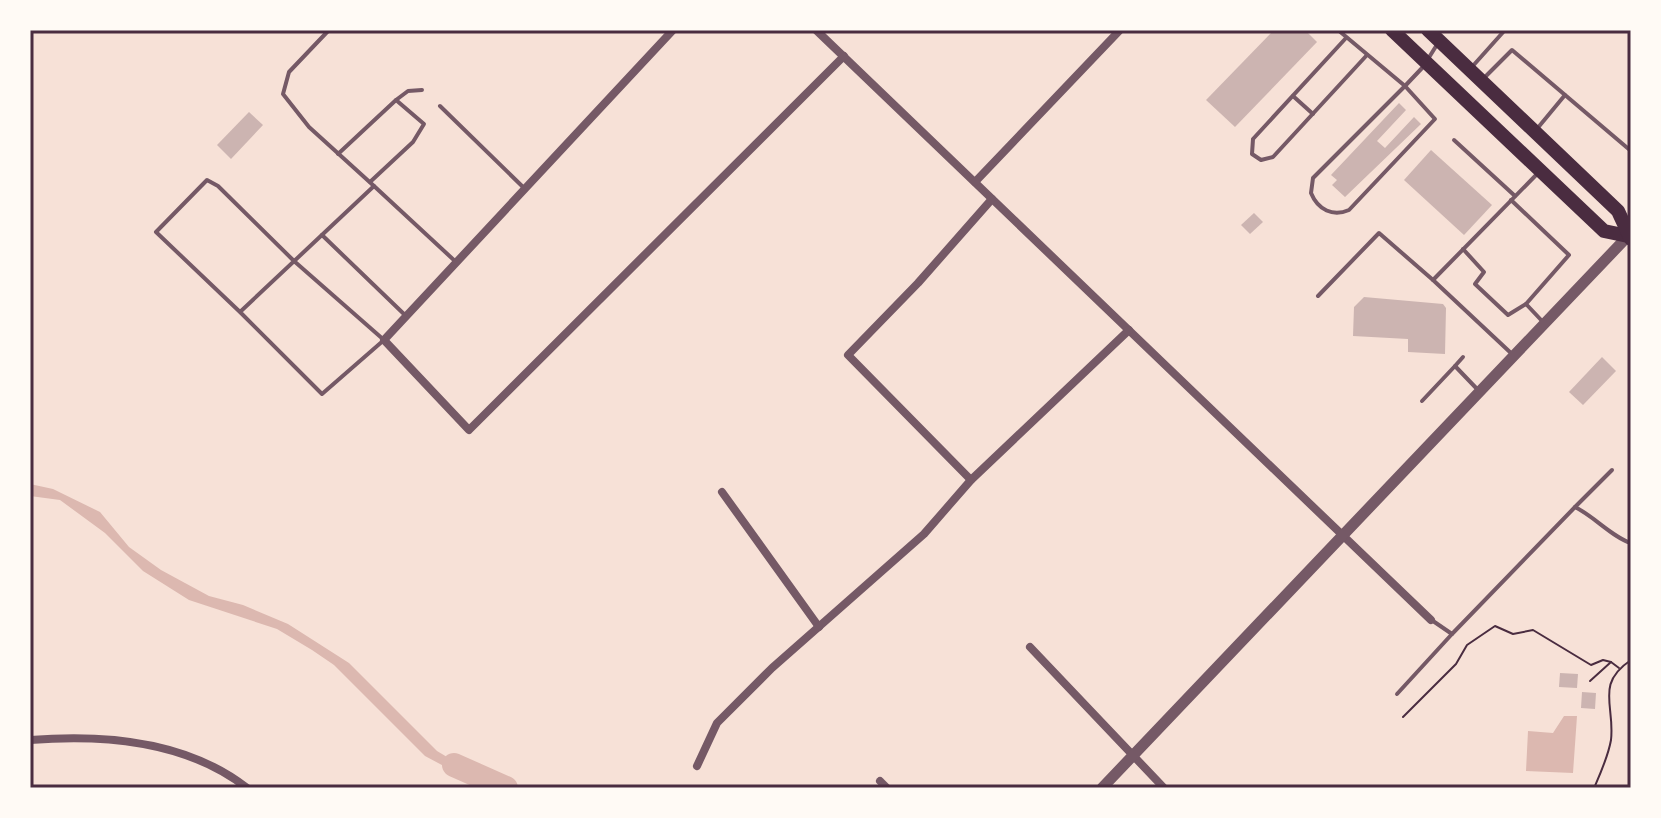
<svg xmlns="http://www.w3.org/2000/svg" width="1661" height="818" viewBox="0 0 1661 818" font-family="Signika,sans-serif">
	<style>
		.water { fill: #dcb8b0 }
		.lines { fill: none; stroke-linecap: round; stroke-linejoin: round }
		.river { stroke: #dcb8b0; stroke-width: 24 }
		.building { fill: #ccb4b1 }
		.path { stroke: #4a2c40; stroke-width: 2 }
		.service { stroke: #755966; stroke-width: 4 }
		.minor { stroke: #755966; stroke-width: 8 }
		.tertiary { stroke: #755966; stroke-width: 11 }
		.primary { stroke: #4a2c40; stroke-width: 14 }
		.neatline { fill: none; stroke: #4a2c40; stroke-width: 3 }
	</style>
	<rect width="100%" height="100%" fill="#f7e1d7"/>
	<!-- water -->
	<g class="water">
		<polygon points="30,484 53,489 100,512 129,547 161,570 209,596 243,605 288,624 349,663 437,751 499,788 485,788 425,756 334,665 312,650 277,629 189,600 143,571 105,533 60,500 30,496"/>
		<polygon points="1564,716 1577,716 1573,773 1526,771 1528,731 1553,733"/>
	</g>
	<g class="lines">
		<!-- river -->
		<polyline class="river" points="454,765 506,788"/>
	</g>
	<!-- building -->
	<g class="building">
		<polygon points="1274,30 1305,30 1317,42 1235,127 1206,100"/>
		<polygon points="1399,103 1406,110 1377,141 1385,148 1414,117 1421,124 1345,197 1332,185 1337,180 1331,175"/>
		<polygon points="249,112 263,125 231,159 217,145"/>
		<polygon points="1431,150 1492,205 1464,235 1404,180"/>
		<polygon points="1254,213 1263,222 1250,234 1241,225"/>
		<polygon points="1364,297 1443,304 1446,308 1445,354 1408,352 1408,339 1353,336 1354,307"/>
		<polygon points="1602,357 1616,371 1583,405 1569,392"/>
		<polygon points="1560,673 1578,674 1577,688 1559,687"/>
		<polygon points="1582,692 1596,693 1595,709 1581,708"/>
	</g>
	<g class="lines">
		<!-- path -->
		<g class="path">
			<polyline points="1590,681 1611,662 1619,668"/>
			<polyline points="1403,717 1456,664 1467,645 1495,626 1513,634 1533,630 1591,665 1603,660 1611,662"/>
			<path d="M1594,788C1601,772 1608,757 1611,740C1615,705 1595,684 1631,660"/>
		</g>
		<!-- service -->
		<g class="service">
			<polyline points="329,30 289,72 283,94 309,127 374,186"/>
			<path d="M1338,30L1405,86L1435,119L1349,210C1333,217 1318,210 1311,193L1313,178L1405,86L1423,67"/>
			<polyline points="1346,38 1253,139 1252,154 1261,160 1273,157 1367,55"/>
			<polyline points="1428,59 1438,43"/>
			<polyline points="1471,68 1505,30"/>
			<polyline points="1483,79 1512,50 1631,151"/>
			<polyline points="1293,96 1313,114"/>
			<polyline points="396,100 408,91 422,90"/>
			<polyline points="440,106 523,187"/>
			<polyline points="1536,130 1565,95"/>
			<polyline points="1454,140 1515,196"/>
			<polyline points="338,154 396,100 424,124 413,142 370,182"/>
			<polyline points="1511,200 1569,255 1526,304 1543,322"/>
			<polyline points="322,235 406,316"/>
			<polyline points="1463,249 1484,272 1475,284 1508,315 1526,304"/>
			<polyline points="1318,296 1379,233 1433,280"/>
			<path d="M240,312L156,232L207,180L218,186L294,261L384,340L322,394L240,312C285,270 329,228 374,186L456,262"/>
			<polyline points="1512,354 1433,280 1539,172"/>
			<polyline points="1455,366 1463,357"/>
			<polyline points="1422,401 1455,366 1478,390"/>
			<polyline points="1575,507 1612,470"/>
			<path d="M1433,621L1452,634L1575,507C1595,517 1612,537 1631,543"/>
			<polyline points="1397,694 1452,634"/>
		</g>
		<!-- minor -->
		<g class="minor">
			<polyline points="673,30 384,340 469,430 844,56"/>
			<polyline points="816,30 1431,620"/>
			<polyline points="975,182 1120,30"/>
			<polyline points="971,480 848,355 918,283 992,199"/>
			<polyline points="722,492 819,627"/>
			<polyline points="1030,647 1164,788"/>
			<path d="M30,740C104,734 187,741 247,788"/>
			<polyline points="697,766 717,723 772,668 924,534 971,480 1129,330"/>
			<polyline points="880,781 887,788"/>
		</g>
		<!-- tertiary -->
		<polyline class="tertiary" points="1102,788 1628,236"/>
		<!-- primary -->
		<g class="primary">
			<polyline points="1392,30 1604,231 1628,236"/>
			<polyline points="1428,30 1618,211 1631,239"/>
		</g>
	</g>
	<!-- border -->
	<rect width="1661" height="818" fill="none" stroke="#fffaf5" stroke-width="64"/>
	<rect x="32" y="32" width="1597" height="754" class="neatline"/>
</svg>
